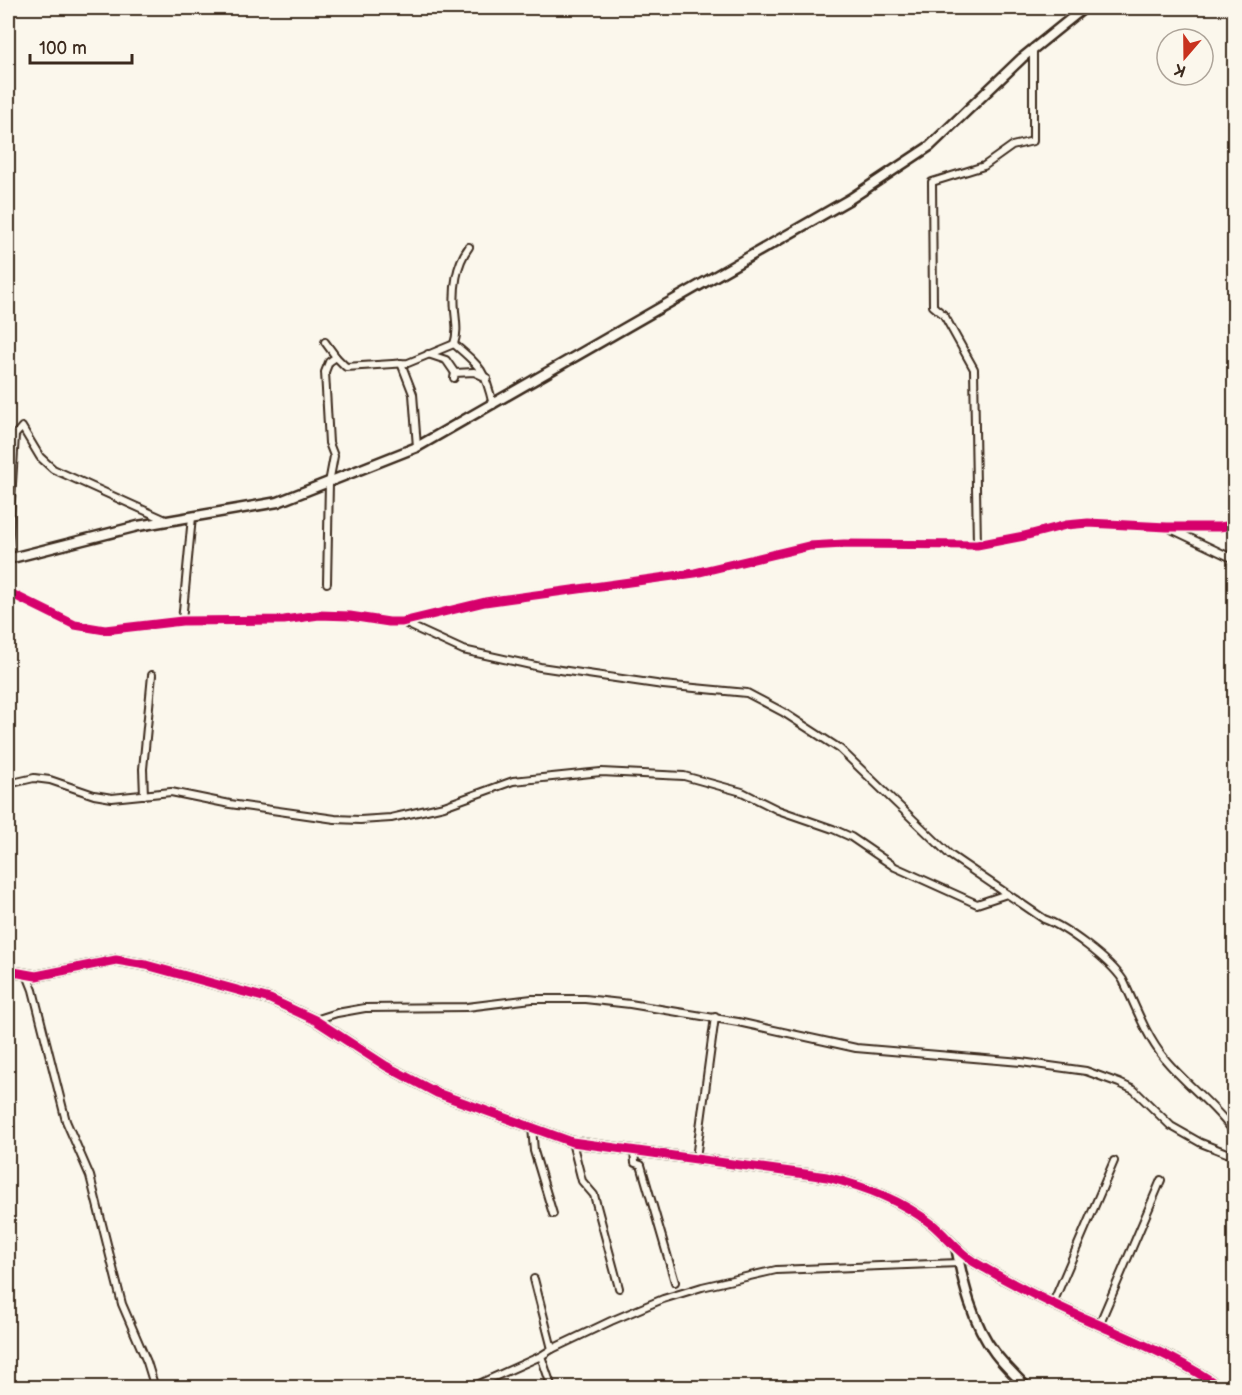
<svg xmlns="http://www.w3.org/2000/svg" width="1242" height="1395" viewBox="0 0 1242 1395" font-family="'Balsamiq Sans',sans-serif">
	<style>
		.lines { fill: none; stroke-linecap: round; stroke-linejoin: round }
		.street-casing { stroke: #3b2a1e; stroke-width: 10 }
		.secondary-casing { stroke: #3b2a1e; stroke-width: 13 }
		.street { stroke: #fbf7ec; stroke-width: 6 }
		.secondary { stroke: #fbf7ec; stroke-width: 8 }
		.cycleway-casing { stroke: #fbf7ec; stroke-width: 13 }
		.cycleway { stroke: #d6006c; stroke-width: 9 }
	</style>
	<rect width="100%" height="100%" fill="#fbf7ec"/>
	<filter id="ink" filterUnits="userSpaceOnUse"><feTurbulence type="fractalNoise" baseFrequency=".0167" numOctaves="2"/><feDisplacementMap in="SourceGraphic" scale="12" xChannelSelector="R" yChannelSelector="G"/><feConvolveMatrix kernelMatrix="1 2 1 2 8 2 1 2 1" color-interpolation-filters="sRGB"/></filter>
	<g filter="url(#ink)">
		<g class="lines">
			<defs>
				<g id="street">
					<path d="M469,247C456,264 453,289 455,311C456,323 458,332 454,344C481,367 485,370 493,405"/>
					<polyline points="325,342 336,357 346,367 408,363 454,344"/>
					<polyline points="428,354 446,360 455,373"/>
					<polyline points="401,363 413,394 417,447"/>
					<polyline points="454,378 455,373 474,372 487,378"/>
					<polyline points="1171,529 1234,559"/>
					<polyline points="977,545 974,369 944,315 933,306 932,182 984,166 1012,146 1033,141 1033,48"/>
					<polyline points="8,549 15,435 22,427 40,457 53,469 168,521"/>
					<polyline points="327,583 329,483 334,456 329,443 325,372 329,362 336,357"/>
					<polyline points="8,592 75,625 105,630 182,621 284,620 319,615 350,616 389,622 402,622 485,602 695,573 809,546 844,544 977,545 1024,536 1066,525 1088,523 1167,527 1219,527 1234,525"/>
					<polyline points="182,621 192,517"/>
					<path d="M402,622L463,650L540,667L663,685L747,693L783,712L840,749L950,855L1044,919C1066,927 1110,960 1123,980C1135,1005 1146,1036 1164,1058C1186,1085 1214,1104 1234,1132"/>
					<polyline points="8,784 34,778 50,780 94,795 112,798 171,792 230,804 335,819 360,820 391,818 444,806 513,781 601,772 684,776 742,792 778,810 833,829 851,837 895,867 977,904 1007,894"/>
					<polyline points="144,795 143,769 152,675"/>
					<polyline points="27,975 33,990 66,1121 90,1176 122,1304 147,1362 155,1388"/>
					<polyline points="315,1020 337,1013 365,1008 467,1007 532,999 585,999 630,1004 738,1022 856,1048 1021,1062 1086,1071 1119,1083 1134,1090 1171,1126 1201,1143 1234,1156"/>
					<polyline points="532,1127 534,1151 553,1214"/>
					<polyline points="572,1142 582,1181 594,1195 619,1288"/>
					<polyline points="634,1150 635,1163 641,1165 675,1282"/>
					<polyline points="696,1158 715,1017"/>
					<polyline points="534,1279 552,1349"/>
					<polyline points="1053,1303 1114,1161"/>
					<polyline points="1099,1325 1161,1180"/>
					<polyline points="541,1356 552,1388"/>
					<polyline points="470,1388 541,1356 552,1349 611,1321 663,1299 702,1287 776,1270 959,1263"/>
				</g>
				<g id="secondary">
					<polyline points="8,559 138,526 278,502 417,447 850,199 930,146 1022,58 1084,8"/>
					<path d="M8,971L36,976L116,960L146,965L270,999L315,1020L386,1066L437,1093L572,1142L827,1177C866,1187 901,1200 933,1225C947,1237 959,1253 974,1262C1015,1286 1060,1308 1104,1327C1144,1345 1185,1362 1221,1388"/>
					<path d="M956,1247C963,1283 972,1323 995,1353C1004,1365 1016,1376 1027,1388"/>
				</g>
			</defs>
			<!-- street casing -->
			<use href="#street" class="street-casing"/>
			<!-- secondary casing -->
			<use href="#secondary" class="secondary-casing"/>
			<!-- street -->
			<use href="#street" class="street"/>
			<!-- secondary -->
			<use href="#secondary" class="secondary"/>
			<defs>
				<g id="cycleway">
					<polyline points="8,592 75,625 105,630 182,621 284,620 319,615 350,616 389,622 402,622 485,602 695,573 809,546 844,544 977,545 1024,536 1066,525 1088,523 1167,527 1219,527 1234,525"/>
					<path d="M8,971L36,976L116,960L146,965L270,999L315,1020L386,1066L437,1093L572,1142L827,1177C866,1187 901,1200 933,1225C947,1237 959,1253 974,1262C1015,1286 1060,1308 1104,1327C1144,1345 1185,1362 1221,1388"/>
				</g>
			</defs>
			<!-- cycleway casing -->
			<use href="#cycleway" class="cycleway-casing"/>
			<!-- cycleway -->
			<use href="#cycleway" class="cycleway"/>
		</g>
	</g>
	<!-- margin -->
	<rect width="1242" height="1395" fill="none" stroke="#fbf7ec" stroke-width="30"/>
	<rect x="15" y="15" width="1212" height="1365" fill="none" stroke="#3b2a1e" stroke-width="2" filter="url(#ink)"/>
	<!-- north arrow -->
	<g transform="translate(1185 57) rotate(200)"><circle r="28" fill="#fbf7ec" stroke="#aea59a" stroke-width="1.5"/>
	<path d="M0-4.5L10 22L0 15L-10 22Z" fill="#c8321e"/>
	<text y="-9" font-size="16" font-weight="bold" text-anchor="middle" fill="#3b2a1e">K</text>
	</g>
	<!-- scale -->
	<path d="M30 54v9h102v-9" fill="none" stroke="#3b2a1e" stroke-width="3"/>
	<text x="39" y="54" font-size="18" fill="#3b2a1e" stroke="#fbf7ec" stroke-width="4.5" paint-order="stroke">100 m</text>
</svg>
